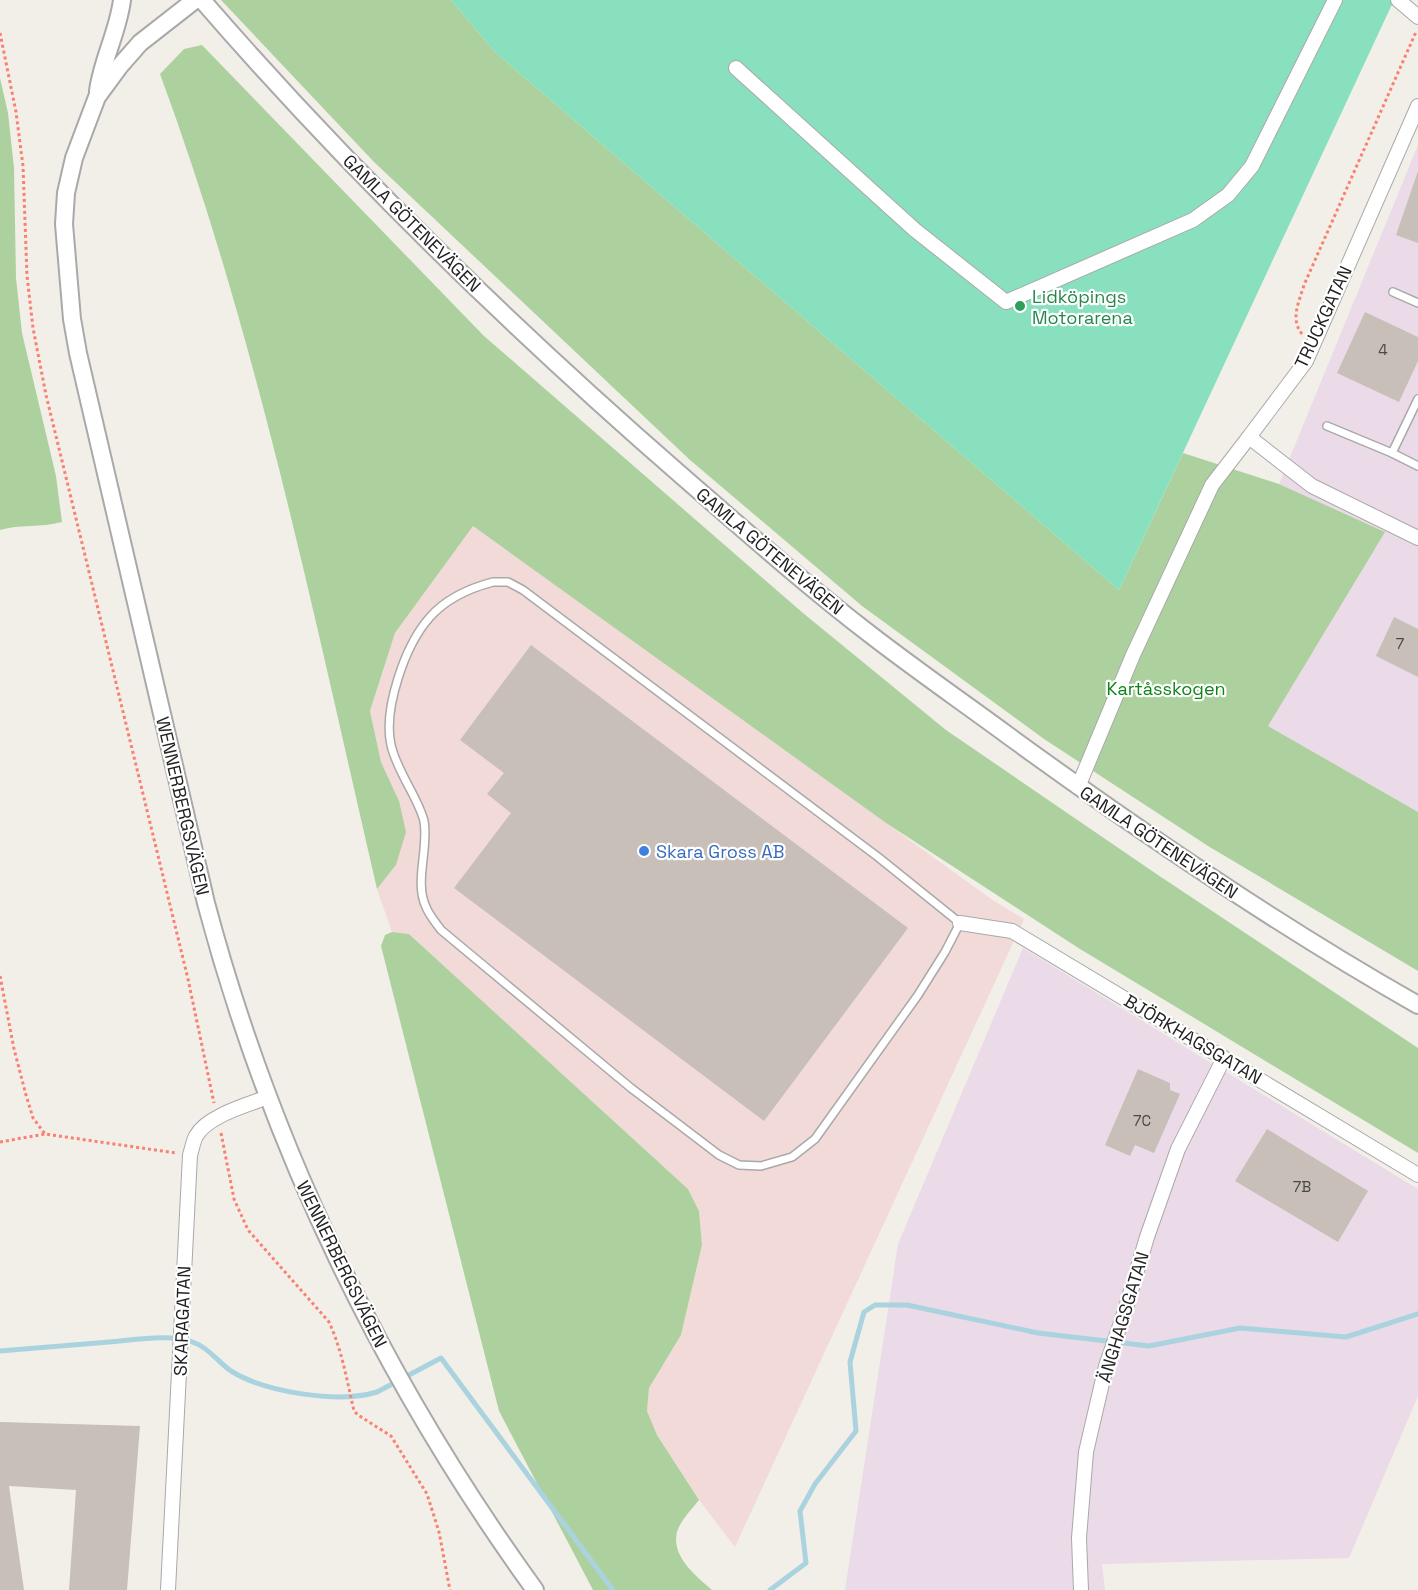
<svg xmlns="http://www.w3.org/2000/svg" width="1418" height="1590" viewBox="0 0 1418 1590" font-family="'Space Grotesk',sans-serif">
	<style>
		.commercial { fill: #f2dad9 }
		.industrial { fill: #ebdbe8 }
		.forest { fill: #add19e }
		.pitch { fill: #88e0be }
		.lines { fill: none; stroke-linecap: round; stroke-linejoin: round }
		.stream { stroke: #aad3df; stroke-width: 5 }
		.building { fill: #c7bfb8 }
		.service-casing { stroke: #a9a9a9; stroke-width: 10 }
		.minor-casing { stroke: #a9a9a9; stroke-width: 16 }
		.tertiary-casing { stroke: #a9a9a9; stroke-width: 20 }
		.path { stroke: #fa8072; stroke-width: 3; stroke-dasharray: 3 3; stroke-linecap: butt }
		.service { stroke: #fff; stroke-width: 7 }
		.minor { stroke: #fff; stroke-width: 14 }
		.tertiary { stroke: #fff; stroke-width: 16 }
		.leisure-dot { fill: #2e9e5b; stroke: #fff; stroke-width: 2 }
		.shop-dot { fill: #3f7fe0; stroke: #fff; stroke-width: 2 }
		.labels { text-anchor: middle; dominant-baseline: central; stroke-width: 4.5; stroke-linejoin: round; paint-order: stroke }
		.number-label { font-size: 15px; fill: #4b4948 }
		.street-label { font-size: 18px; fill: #222; stroke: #fff }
		.leisure-label { font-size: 18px; fill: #27864d; stroke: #fff; text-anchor: start }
		.park-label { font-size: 18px; fill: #0c8416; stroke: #fff }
		.shop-label { font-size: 18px; fill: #366cbe; stroke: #fff; text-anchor: start }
	</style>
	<rect width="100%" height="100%" fill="#f2efe9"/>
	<!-- commercial -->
	<polygon class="commercial" points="473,525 994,901 1024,919 735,1547 699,1500 657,1435 647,1411 649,1388 681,1335 702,1245 699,1211 688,1189 409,934 392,932 377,889 396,865 399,801 381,762 370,711 395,633"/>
	<!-- industrial -->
	<g class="industrial">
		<polygon points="1418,145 1418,812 1267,727 1384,532 1279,484"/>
		<polygon points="1023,948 1418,1189 1418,1396 1349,1558 1102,1564 1105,1590 845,1590 898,1244"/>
	</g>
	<!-- forest -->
	<g class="forest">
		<polygon points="221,0 451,0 495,52 1119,590 1183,453 1279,484 1385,532 1268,726 1418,812 1418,971 1208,846 1044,739 862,606 690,460 374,162"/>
		<path d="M202,45L484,336L803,613L946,730L1158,875L1418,1048V1153L1080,949L886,823L473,526L395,633L370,711L381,762L399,801L406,832L396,865L377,889C314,617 257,336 160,74L184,49Z"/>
		<path d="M0,78L8,113L14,168L16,278L22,333L56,476L62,522C40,528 20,524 0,530Z"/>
		<path d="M392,932L409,934L688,1189L699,1211L702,1245L681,1335L649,1388L647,1411L657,1435L699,1500C692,1509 680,1521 677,1532C671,1557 696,1576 712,1590H593L499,1411L381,946L385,935Z"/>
	</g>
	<!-- pitch -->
	<polygon class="pitch" points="451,0 1394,0 1119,590 495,52"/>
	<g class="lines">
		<!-- stream -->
		<g class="stream">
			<path d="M0,1351C36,1348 73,1345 109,1342C134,1340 172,1333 195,1343C209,1348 219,1363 231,1371C265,1392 338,1404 377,1392L441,1358L613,1590"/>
			<polyline points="770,1590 806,1563 800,1511 815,1484 856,1431 850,1362 864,1312 875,1305 907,1305 1038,1333 1149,1346 1240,1328 1346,1337 1418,1314"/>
		</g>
	</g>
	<!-- building -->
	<g class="building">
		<polygon points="1418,171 1418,243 1396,235"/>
		<polygon points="1365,312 1418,337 1418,361 1399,402 1337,373"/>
		<polygon points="1394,617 1418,629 1418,677 1376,656"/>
		<polygon points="531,645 908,928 764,1121 454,888 511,813 487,794 504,773 460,740"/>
		<polygon points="1138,1069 1170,1083 1170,1090 1180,1094 1154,1153 1135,1145 1130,1156 1105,1145"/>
		<polygon points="1267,1129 1368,1191 1338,1242 1235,1181"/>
		<polygon points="0,1422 140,1426 127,1590 69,1590 76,1490 9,1486 24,1590 0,1590"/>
	</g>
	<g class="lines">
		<defs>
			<g id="service">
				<polyline points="1393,292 1418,303"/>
				<polyline points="1418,399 1392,453 1418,466"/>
				<polyline points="1327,426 1392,453"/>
				<path d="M493,582H508L523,590L878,857L960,923L945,952L918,995L815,1139L792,1157L761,1166L739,1165L719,1155L631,1088L441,930C436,923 429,915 426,907C414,882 429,848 424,821C418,797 397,772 391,745C383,709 405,645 430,617C446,599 470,588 493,582Z"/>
			</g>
			<g id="minor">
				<polyline points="1398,0 1418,17"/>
				<polyline points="736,68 915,230 1006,302 1193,220 1228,195 1252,166 1335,0"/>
				<polyline points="1418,106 1306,361 1249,437 1312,486 1418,538"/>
				<polyline points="1078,787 1133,655 1212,485 1249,437"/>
				<polyline points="960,923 1012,931 1418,1175"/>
				<path d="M168,1590L190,1155C192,1149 193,1142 196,1136C207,1116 247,1105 268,1097"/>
				<polyline points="1081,1590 1079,1538 1086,1452 1106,1366 1125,1311 1147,1237 1178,1149 1224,1058"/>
			</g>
			<g id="tertiary">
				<path d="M195,0L140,43L119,67L97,97L74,158L66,193L64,224L72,319L78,353L206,903C272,1151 385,1383 535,1590"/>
				<path d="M202,0C350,171 512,328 682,476C744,530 806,585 871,635C915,669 961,701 1006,734C1139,831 1275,924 1418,1005"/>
				<path d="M98,91C102,60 118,32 122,0"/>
			</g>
		</defs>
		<!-- service casing -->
		<use href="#service" class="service-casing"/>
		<!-- minor casing -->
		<use href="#minor" class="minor-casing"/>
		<!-- tertiary casing -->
		<use href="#tertiary" class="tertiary-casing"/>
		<!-- path -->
		<g class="path">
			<polyline points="0,33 16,112 23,166 27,276 33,328 46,395 188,979 214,1103"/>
			<path d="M1302,334C1290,319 1299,302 1304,285L1416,32"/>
			<polyline points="0,976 14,1049 26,1095 33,1118 45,1134 176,1153"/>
			<path d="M221,1133L234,1199L248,1230L329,1322C342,1350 347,1381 354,1411L358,1415L391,1436L427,1494L439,1532L450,1590"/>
			<polyline points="0,1142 45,1134"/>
		</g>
		<!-- service -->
		<use href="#service" class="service"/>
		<!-- minor -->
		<use href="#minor" class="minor"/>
		<!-- tertiary -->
		<use href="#tertiary" class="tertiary"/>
	</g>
	<!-- markers -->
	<circle class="leisure-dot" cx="1020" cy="306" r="6"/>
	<circle class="shop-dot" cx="644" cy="851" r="6"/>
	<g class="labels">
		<!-- number labels -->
		<g class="number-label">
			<text x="1383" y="349">4</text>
			<text x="1400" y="643">7</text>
			<text x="1142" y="1120">7C</text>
			<text x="1302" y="1186">7B</text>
		</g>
		<!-- street labels -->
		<g class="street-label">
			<text transform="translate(412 223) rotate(45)">GAMLA GÖTENEVÄGEN</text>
			<text transform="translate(1323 317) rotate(-65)">TRUCKGATAN</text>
			<text transform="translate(770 551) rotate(40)">GAMLA GÖTENEVÄGEN</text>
			<text transform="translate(183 806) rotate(77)">WENNERBERGSVÄGEN</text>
			<text transform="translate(1159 842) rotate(34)">GAMLA GÖTENEVÄGEN</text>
			<text transform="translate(1193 1039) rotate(31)">BJÖRKHAGSGATAN</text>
			<text transform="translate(342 1264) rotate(64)">WENNERBERGSVÄGEN</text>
			<text transform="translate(1123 1317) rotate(-73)">ÄNGHAGSGATAN</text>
			<text transform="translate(182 1321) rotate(-88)">SKARAGATAN</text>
		</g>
		<!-- leisure labels -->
		<g class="leisure-label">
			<text x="1032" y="296">Lidköpings<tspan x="1032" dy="21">Motorarena</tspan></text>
		</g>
		<!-- park labels -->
		<g class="park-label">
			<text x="1166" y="688">Kartåsskogen</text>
		</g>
		<!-- shop labels -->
		<g class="shop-label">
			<text x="656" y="851">Skara Gross AB</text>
		</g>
	</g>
</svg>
